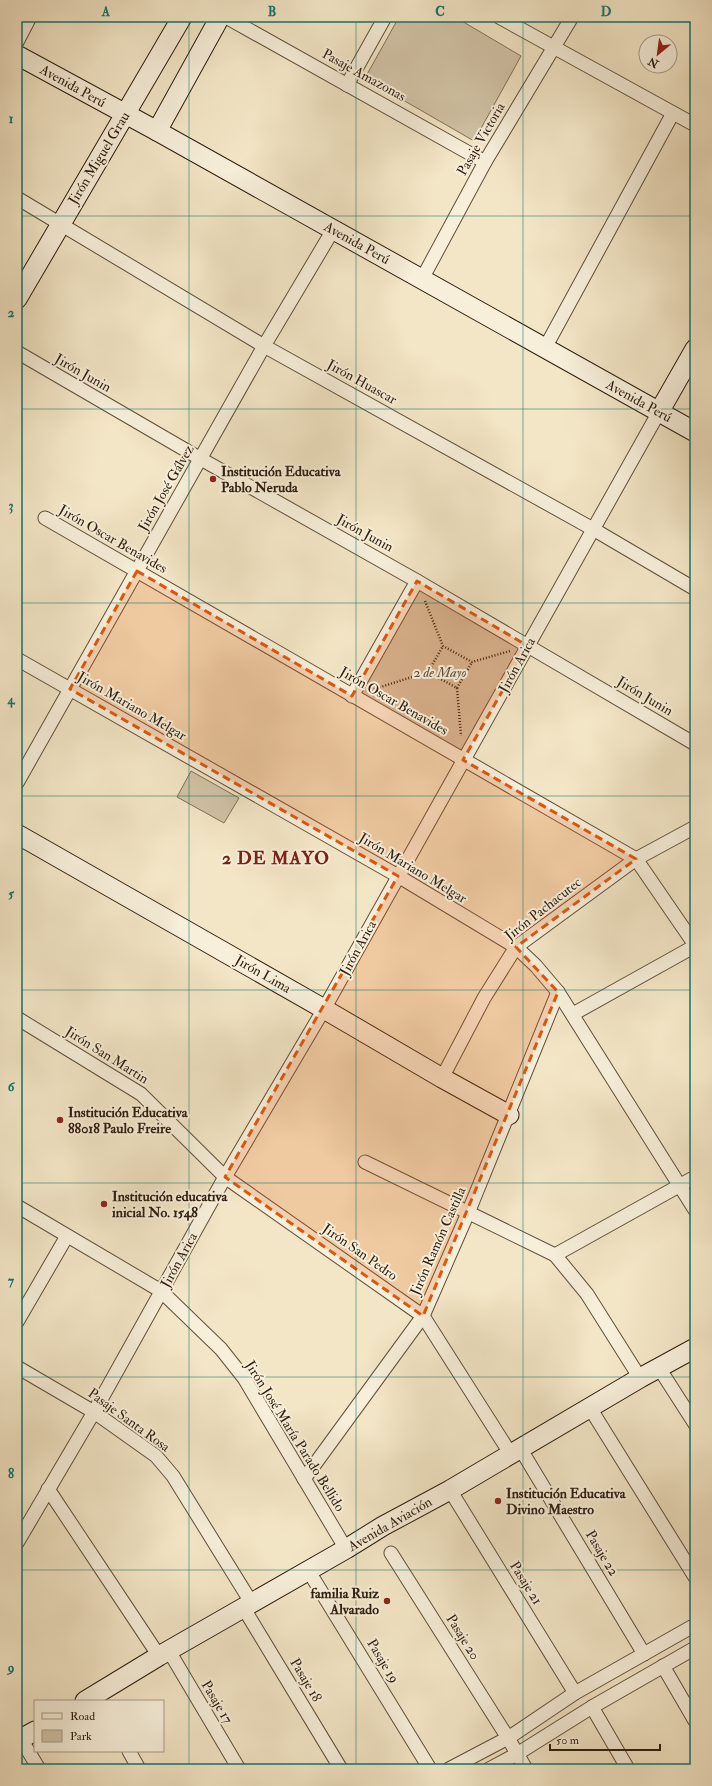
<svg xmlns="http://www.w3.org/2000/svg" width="712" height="1786" viewBox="0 0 712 1786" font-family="'IM FELL Double Pica',serif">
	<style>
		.green { fill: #d2c4a7; stroke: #80705a }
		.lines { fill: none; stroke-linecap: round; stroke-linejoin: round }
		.street-casing { stroke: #5f4f3c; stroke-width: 15 }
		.secondary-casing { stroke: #2e1d0e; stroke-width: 21 }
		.path { stroke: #2e1d0e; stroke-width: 2.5; stroke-dasharray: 1 2; stroke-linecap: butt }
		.street { stroke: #f7efda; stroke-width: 13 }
		.secondary { stroke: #f7efda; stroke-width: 19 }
		.marked { fill: #df560c; fill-opacity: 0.2; stroke: #df560c; stroke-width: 3; stroke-dasharray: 8 5; stroke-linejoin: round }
		.grid { fill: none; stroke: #0f766e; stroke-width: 1; stroke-opacity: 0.55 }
		.poi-dot { fill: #8f2418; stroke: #f7efda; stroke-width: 1.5 }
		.labels { text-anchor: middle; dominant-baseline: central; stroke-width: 4; stroke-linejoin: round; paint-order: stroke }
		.street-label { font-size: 14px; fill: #2e1d0e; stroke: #f7efda }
		.poi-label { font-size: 14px; font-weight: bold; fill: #2e1d0e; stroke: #f7efda; text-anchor: start }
		.park-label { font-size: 14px; font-style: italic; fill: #5f4f3c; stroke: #f7efda }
		.district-label { font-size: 18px; font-weight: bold; letter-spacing: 1px; fill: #7a1f14; stroke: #f7efda }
		.neatline { fill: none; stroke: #0f766e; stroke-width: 1.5 }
		.grid-label { font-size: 13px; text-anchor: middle; font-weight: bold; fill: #0f766e }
	</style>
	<rect width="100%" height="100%" fill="#f3e6c6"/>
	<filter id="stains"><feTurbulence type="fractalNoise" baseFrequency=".005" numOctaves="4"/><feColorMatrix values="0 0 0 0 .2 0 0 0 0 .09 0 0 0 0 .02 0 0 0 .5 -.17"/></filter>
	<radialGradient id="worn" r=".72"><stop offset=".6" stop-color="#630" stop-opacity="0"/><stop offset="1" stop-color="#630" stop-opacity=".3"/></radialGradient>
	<!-- green -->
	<g class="green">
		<polygon points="399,17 455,17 521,56 474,141 365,78"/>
		<polygon points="419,587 525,647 463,756 355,695"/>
		<polygon points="191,771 239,798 224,823 177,797"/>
	</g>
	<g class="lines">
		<defs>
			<g id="street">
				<polyline points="226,17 485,162"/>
				<polyline points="499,17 695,125"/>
				<polyline points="17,42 30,17"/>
				<polyline points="347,85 385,17"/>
				<polyline points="17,198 264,346 593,529 695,589"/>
				<polyline points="422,279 485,162 572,17"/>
				<polyline points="545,348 673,113"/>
				<polyline points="17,352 201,459 417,581 695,744"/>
				<polyline points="45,518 636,859 695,945"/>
				<polyline points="17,659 398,876 516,947 536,966 558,992 695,1210"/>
				<polyline points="352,696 417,581"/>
				<polyline points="17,783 264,346 333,230"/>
				<polyline points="573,1014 695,946"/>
				<polyline points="17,1018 141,1094 225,1177 423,1316 510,1453"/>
				<polyline points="442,1078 484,998 516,947 636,859 695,827"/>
				<polyline points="365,1162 555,1255 587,1294 640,1378"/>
				<polyline points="17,1206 161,1291 221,1349 244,1378 346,1549"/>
				<polyline points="555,1255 695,1177"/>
				<polyline points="17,1322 67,1236"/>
				<polyline points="17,1367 94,1412 156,1456 173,1476 251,1602"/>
				<polyline points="659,1368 695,1424"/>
				<polyline points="590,1408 695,1577"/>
				<polyline points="520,1448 644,1654"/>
				<polyline points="304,1479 423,1316 468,1213 558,992"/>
				<polyline points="48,1489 159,1656"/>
				<polyline points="450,1490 575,1693"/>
				<polyline points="17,1543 94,1412 225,1177 324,1009 659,412"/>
				<polyline points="391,1553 508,1738 526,1769"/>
				<polyline points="308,1570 430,1769"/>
				<polyline points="243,1607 341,1769"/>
				<polyline points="169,1651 239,1769"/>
				<polyline points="663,1666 695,1721"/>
				<polyline points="592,1707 628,1769"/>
				<polyline points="21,1739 39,1769"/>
				<polyline points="129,1751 139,1769"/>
				<polyline points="449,1769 508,1738 575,1693 695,1625"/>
				<polyline points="489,1769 517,1754 592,1707 695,1648"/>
			</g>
			<g id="secondary">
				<polyline points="17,55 157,131 695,432"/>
				<polyline points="157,131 220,17"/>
				<polyline points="17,299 182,17"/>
				<polyline points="659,412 695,349"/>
				<polyline points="17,834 324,1009 442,1078 509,1115"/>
				<polyline points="85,1701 159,1656 346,1549 383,1526 450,1490 640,1378 695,1348"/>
				<polyline points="17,1741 35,1731"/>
			</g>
		</defs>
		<!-- street casing -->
		<use href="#street" class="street-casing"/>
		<!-- secondary casing -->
		<use href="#secondary" class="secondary-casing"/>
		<!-- path -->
		<g class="path">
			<polyline points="425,601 443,646 472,662 510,651"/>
			<polyline points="428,672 443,646"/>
			<polyline points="457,688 472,662"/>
			<polyline points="371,690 428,672 457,688 461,736"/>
		</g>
		<!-- street -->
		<use href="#street" class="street"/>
		<!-- secondary -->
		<use href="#secondary" class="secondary"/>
	</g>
	<!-- marked area -->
	<path class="marked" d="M137,571L352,696L417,581L528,646L463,760L636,859L516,947L558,992L423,1316L225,1177L398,876L70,689Z"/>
	<!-- grid -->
	<path class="grid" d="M189,17V1769M356,17V1769M523,17V1769M17,216H695M17,409H695M17,603H695M17,796H695M17,990H695M17,1183H695M17,1377H695M17,1570H695"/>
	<!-- markers -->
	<g class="poi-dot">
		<circle cx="213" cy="479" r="4"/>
		<circle cx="60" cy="1120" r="4"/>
		<circle cx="104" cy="1204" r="4"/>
		<circle cx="498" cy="1501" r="4"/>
		<circle cx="387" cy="1601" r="4"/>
	</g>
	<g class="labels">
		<!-- street labels -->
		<g class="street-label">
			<text transform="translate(364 75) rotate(29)">Pasaje Amazonas</text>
			<text transform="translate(73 86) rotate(29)">Avenida Perú</text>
			<text transform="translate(481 139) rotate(-60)">Pasaje Victoria</text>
			<text transform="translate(99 158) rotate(-59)">Jirón Miguel Grau</text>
			<text transform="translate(357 243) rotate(29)">Avenida Perú</text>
			<text transform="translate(83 373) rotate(30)">Jirón Junin</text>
			<text transform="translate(362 382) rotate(29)">Jirón Huascar</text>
			<text transform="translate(639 401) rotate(29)">Avenida Perú</text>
			<text transform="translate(166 488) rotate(-60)">Jirón José Gálvez</text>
			<text transform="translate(365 533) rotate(29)">Jirón Junin</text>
			<text transform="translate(113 539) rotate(30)">Jirón Oscar Benavides</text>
			<text transform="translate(517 665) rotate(-61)">Jirón Arica</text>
			<text transform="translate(645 696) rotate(31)">Jirón Junin</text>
			<text transform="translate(394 701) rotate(30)">Jirón Oscar Benavides</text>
			<text transform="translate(132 706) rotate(30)">Jirón Mariano Melgar</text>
			<text transform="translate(413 868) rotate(31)">Jirón Mariano Melgar</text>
			<text transform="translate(543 909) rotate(-38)">Jirón Pachacutec</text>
			<text transform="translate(358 948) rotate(-61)">Jirón Arica</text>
			<text transform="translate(263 974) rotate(30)">Jirón Lima</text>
			<text transform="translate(107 1055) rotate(32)">Jirón San Martin</text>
			<text transform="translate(438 1241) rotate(-66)">Jirón Ramón Castilla</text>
			<text transform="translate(360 1252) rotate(35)">Jirón San Pedro</text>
			<text transform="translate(179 1260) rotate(-61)">Jirón Arica</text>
			<text transform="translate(129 1420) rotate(36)">Pasaje Santa Rosa</text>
			<text transform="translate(295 1436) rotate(58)">Jirón José María Parado Bellido</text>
			<text transform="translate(390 1524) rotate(-30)">Avenida Aviación</text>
			<text transform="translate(602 1553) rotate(59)">Pasaje 22</text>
			<text transform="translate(526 1583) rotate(58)">Pasaje 21</text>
			<text transform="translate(463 1637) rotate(58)">Pasaje 20</text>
			<text transform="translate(383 1661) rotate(59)">Pasaje 19</text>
			<text transform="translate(306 1680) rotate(59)">Pasaje 18</text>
			<text transform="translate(217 1702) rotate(59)">Pasaje 17</text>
		</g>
		<!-- poi labels -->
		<g class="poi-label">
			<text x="221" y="471">Institución Educativa<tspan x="221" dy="16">Pablo Neruda</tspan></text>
			<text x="68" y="1112">Institución Educativa<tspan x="68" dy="16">88018 Paulo Freire</tspan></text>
			<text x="112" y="1196">Institución educativa<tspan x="112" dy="16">inicial No. 1548</tspan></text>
			<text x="506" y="1493">Institución Educativa<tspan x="506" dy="16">Divino Maestro</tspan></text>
			<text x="379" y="1593" text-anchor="end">familia Ruiz<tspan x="379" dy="16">Alvarado</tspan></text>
		</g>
		<!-- park labels -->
		<g class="park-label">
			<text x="440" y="672">2 de Mayo</text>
		</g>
		<!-- district labels -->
		<g class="district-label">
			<text x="276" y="858">2 DE MAYO</text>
		</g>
	</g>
	<!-- margin -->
	<rect width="712" height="1786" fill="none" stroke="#f3e6c6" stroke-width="44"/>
	<!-- legend -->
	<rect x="34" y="1700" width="130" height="52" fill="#f7efda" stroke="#a79b88"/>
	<rect x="42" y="1713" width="20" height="6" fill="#f7efda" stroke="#a79b88"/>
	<text x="70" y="1720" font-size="12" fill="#2e1d0e">Road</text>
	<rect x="42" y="1730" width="20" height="12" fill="#d2c4a7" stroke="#a79b88"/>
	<text x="70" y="1740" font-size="12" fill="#2e1d0e">Park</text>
	<!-- north arrow -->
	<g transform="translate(658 54) rotate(209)"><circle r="19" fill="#f7efda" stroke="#a79b88"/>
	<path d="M0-3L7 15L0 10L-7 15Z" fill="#8f2418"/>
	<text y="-6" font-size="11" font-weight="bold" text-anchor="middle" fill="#2e1d0e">N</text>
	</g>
	<!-- scale -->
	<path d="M550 1744v6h110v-6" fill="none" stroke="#2e1d0e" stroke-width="2"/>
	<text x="556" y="1744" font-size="12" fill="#2e1d0e" stroke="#f7efda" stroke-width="3" paint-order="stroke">50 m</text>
	<rect x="22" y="22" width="668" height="1742" class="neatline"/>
	<g class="grid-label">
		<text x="106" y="16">A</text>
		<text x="272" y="16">B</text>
		<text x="440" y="16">C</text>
		<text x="606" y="16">D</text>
		<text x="11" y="123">1</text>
		<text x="11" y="317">2</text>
		<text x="11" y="510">3</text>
		<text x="11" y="704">4</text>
		<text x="11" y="898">5</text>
		<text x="11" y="1091">6</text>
		<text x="11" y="1285">7</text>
		<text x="11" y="1478">8</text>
		<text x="11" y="1672">9</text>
	</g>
	<rect width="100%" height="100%" filter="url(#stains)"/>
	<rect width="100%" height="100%" fill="url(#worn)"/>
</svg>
